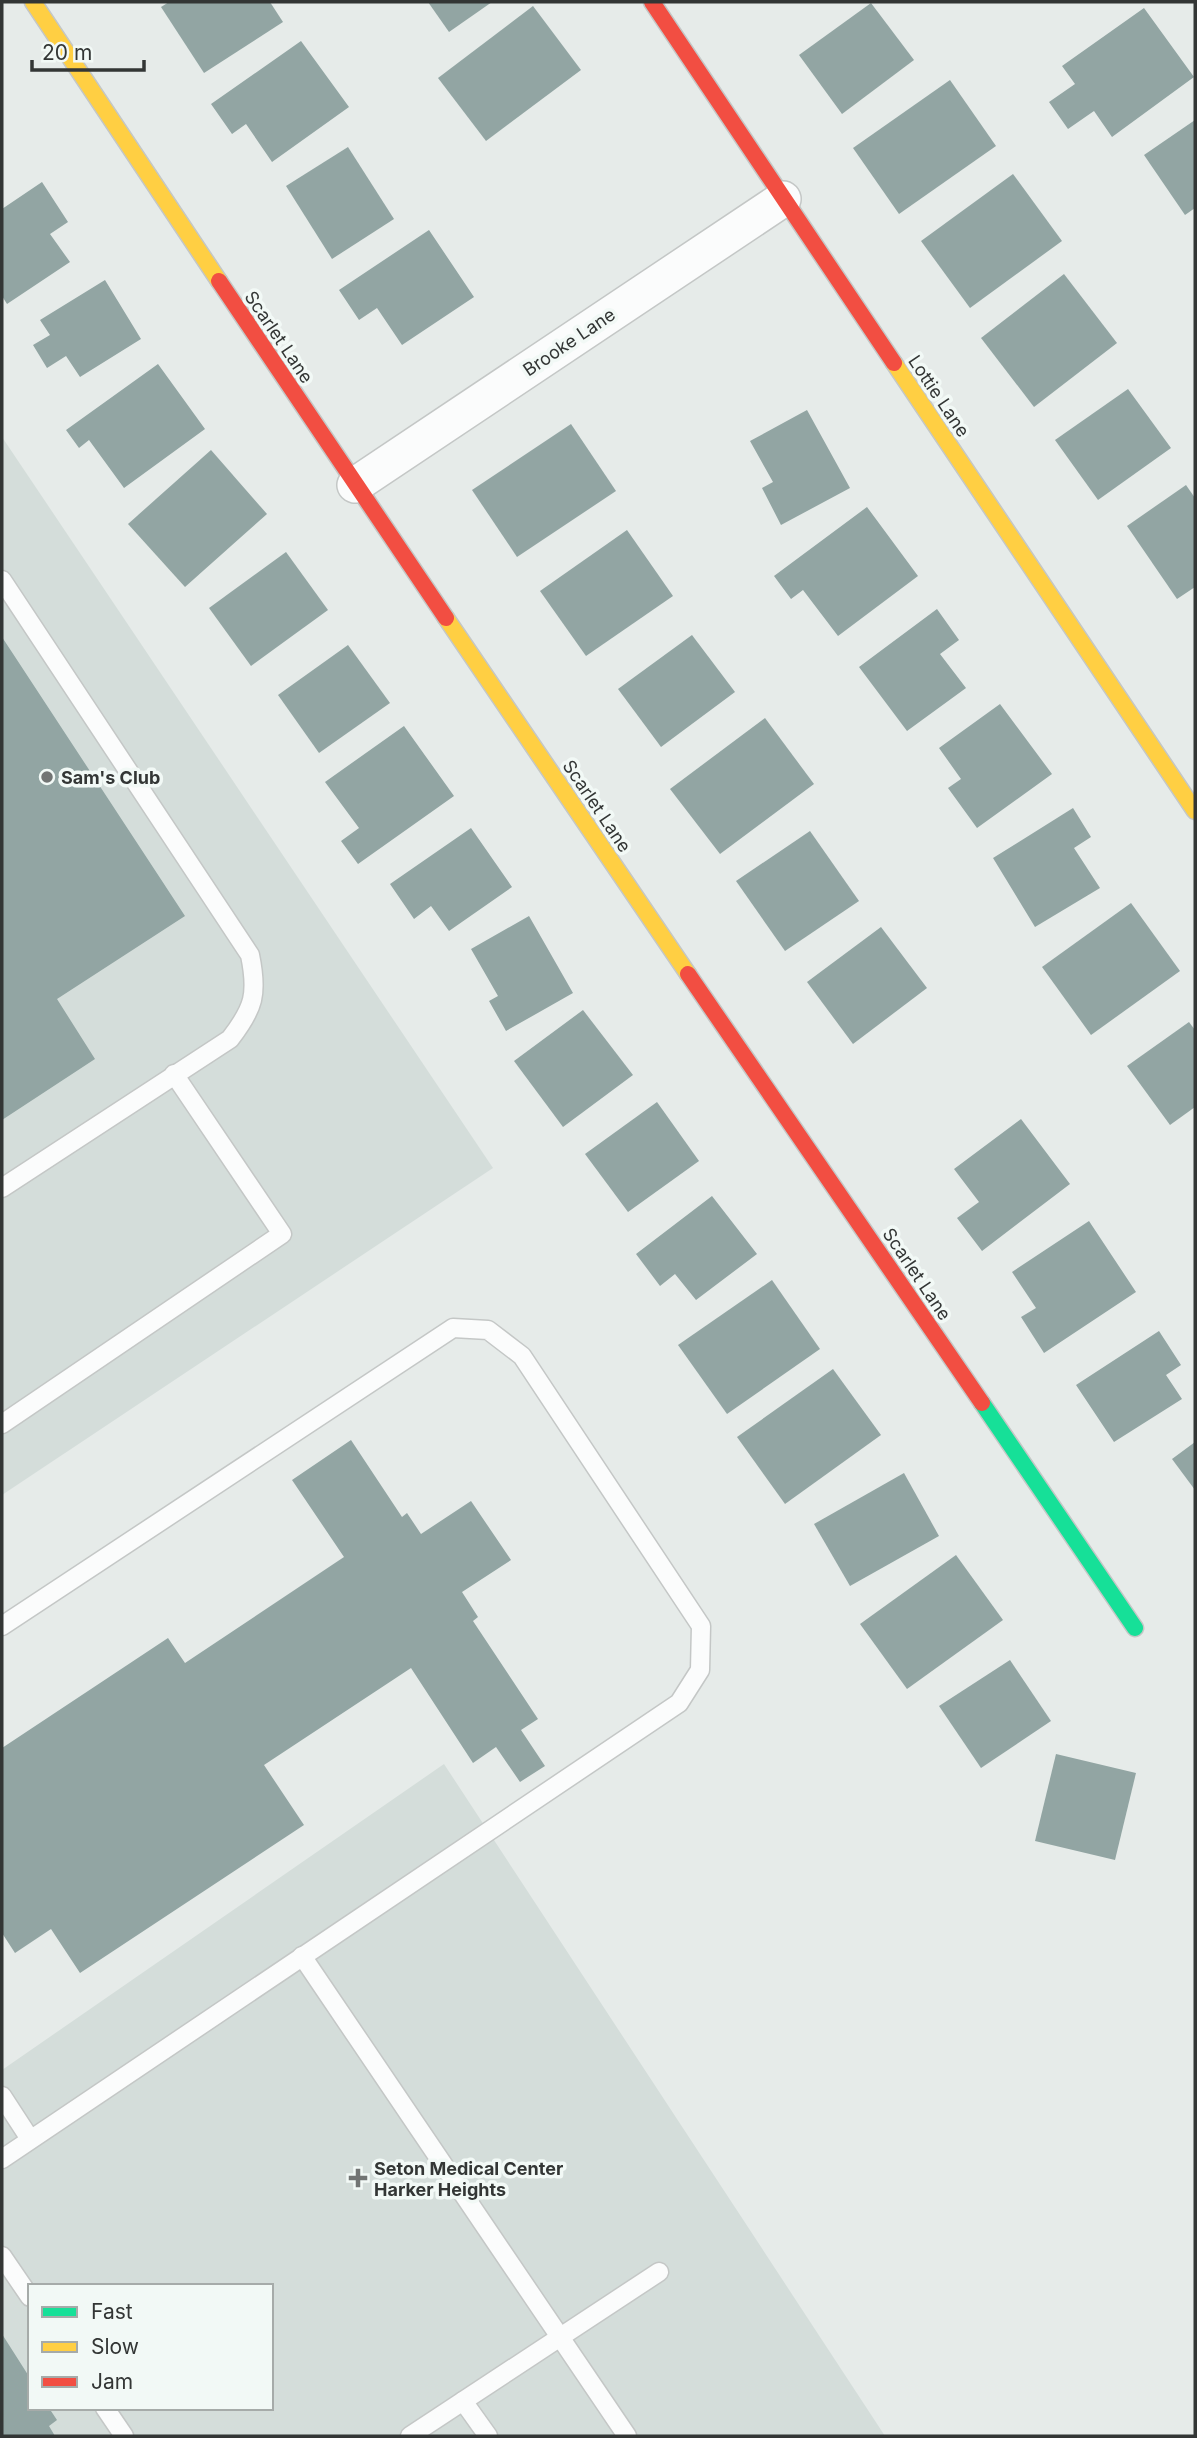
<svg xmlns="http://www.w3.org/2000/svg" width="1197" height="2438" viewBox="0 0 1197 2438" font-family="Inter,sans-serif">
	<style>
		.built { fill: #d4ddda; fill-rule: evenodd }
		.building { fill: #92a5a3 }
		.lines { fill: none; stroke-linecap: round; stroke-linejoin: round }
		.lane-casing { stroke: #c4c7c6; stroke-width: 21 }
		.street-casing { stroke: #c4c7c6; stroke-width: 38 }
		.fast-casing { stroke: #c4c7c6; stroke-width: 19 }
		.slow-casing { stroke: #c4c7c6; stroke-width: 19 }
		.jam-casing { stroke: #c4c7c6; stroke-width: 19 }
		.lane { stroke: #fbfcfc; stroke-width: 18 }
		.street { stroke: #fbfcfc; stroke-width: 35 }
		.fast { stroke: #16e098; stroke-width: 16 }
		.slow { stroke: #ffcf43; stroke-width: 16 }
		.jam { stroke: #f24e42; stroke-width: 16 }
		.poi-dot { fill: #727574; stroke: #f2f9f6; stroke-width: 2.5 }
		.labels { text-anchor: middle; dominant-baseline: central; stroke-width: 7; stroke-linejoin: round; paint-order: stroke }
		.street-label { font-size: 18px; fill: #333635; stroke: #f2f9f6 }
		.poi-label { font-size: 18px; font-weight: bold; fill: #333635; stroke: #f2f9f6; text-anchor: start }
	</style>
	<rect width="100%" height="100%" fill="#e6ebe9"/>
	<!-- built -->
	<g class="built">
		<polygon points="2,437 493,1168 2,1495"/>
		<path d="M444,1764L885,2436H2V2070ZM30,2286H271V2408H30Z"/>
	</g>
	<!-- building -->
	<g class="building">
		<polygon points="169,2 270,2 283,22 204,73 161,7"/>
		<polygon points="428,2 492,2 449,32"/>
		<polygon points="871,3 914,60 842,114 799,55"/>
		<polygon points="533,6 581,70 486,141 438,78"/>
		<polygon points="1144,8 1194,77 1112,137 1094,111 1068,129 1049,102 1075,84 1062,66"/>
		<polygon points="301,41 349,107 272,162 246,124 232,134 211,104"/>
		<polygon points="950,80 996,146 899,214 853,148"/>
		<polygon points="1195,120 1195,208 1185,215 1144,155"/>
		<polygon points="348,147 394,219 332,259 286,186"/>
		<polygon points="1013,174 1062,241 970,308 921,241"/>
		<polygon points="42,182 68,222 50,234 70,262 7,304 2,296 2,209"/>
		<polygon points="429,230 474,297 402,345 377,308 359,320 339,290"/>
		<polygon points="1064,274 1117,343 1034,407 981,338"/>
		<polygon points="105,280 141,339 80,377 66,356 47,368 33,345 50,335 40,320"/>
		<polygon points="158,364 205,429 124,488 89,440 79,448 66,430"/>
		<polygon points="1128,389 1171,448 1098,500 1055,440"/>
		<polygon points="807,410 850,488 781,525 762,488 773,482 750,441"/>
		<polygon points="571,424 616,491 517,557 472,490"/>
		<polygon points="211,450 267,514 185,587 128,524"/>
		<polygon points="1186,485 1195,498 1195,587 1177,599 1127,526"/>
		<polygon points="867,507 918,576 838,636 803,590 791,599 774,576"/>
		<polygon points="627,530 673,596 586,656 540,591"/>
		<polygon points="286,552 328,610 251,666 209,608"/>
		<polygon points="937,609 959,640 940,654 966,688 907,731 859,667"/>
		<polygon points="692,635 735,692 661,747 618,689"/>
		<polygon points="2,637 185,916 57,999 95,1059 2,1120"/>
		<polygon points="348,645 390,703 319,753 278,695"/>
		<polygon points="1000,704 1052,774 977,828 948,788 961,779 939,748"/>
		<polygon points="765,718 814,784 720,854 670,789"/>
		<polygon points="404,726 454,796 358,864 341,841 359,828 325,782"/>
		<polygon points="1073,808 1091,837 1074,848 1100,888 1035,927 993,858"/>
		<polygon points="471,828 512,887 449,931 431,906 414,919 390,884"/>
		<polygon points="810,831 859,901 785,951 736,881"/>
		<polygon points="1131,903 1180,971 1091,1035 1042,967"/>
		<polygon points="529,916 573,993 506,1031 489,1001 498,996 471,949"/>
		<polygon points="881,927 927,988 853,1044 807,982"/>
		<polygon points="583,1010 633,1075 563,1127 514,1061"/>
		<polygon points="1189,1022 1195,1030 1195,1107 1170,1125 1127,1066"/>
		<polygon points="657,1102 699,1161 628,1212 585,1154"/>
		<polygon points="1021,1119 1070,1184 982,1251 957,1218 979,1202 954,1169"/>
		<polygon points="712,1196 757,1254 696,1300 675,1274 660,1286 636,1254"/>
		<polygon points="1089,1221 1136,1292 1044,1353 1021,1317 1036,1308 1012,1272"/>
		<polygon points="772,1280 820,1349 727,1414 678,1345"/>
		<polygon points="1159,1331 1181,1365 1166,1375 1182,1399 1114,1442 1076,1385"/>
		<polygon points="833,1369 881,1435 785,1504 737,1437"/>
		<polygon points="351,1440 402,1517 407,1513 421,1534 471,1501 511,1560 462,1592 478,1617 473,1621 538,1719 521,1730 545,1766 520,1782 496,1747 473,1763 411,1668 264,1765 304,1825 80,1973 51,1929 15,1953 2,1933 2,1748 168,1638 185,1663 344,1557 292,1480"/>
		<polygon points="1195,1442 1195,1490 1172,1459"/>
		<polygon points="904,1473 939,1536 850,1586 814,1524"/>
		<polygon points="956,1555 1003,1620 907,1689 860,1624"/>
		<polygon points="1010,1660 1051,1721 981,1768 939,1706"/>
		<polygon points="1056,1754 1136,1773 1115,1860 1035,1841"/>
		<polygon points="2,2334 30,2378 30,2408 49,2408 57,2420 49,2426 55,2436 2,2436"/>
	</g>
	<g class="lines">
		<defs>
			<g id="lane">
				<path d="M2,580L250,955C258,994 254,1008 230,1039L2,1188"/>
				<polyline points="2,1424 282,1234 174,1074"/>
				<polyline points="2,1626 453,1328 488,1330 522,1356 701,1626 700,1670 679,1703 2,2159"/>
				<polyline points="302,1956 627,2436"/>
				<polyline points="2,2096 30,2139"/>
				<polyline points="2,2256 30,2297"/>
				<polyline points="463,2401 488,2436"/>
				<polyline points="105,2408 124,2436"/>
				<polyline points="410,2436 659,2272"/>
			</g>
			<polyline id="street" points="355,485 783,199"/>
			<polyline id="fast" points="982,1403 1135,1628"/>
			<g id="slow">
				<polyline points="33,2 219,281"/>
				<polyline points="894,363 1195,811"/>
				<polyline points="446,618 688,974"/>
			</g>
			<g id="jam">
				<polyline points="652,2 894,363"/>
				<polyline points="219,281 446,618"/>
				<polyline points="688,974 982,1403"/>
			</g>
		</defs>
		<!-- lane casing -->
		<use href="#lane" class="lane-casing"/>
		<!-- street casing -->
		<use href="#street" class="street-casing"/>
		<!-- fast casing -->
		<use href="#fast" class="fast-casing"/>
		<!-- slow casing -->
		<use href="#slow" class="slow-casing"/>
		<!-- jam casing -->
		<use href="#jam" class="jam-casing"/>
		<!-- lane -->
		<use href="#lane" class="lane"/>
		<!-- street -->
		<use href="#street" class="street"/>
		<!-- fast -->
		<use href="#fast" class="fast"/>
		<!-- slow -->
		<use href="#slow" class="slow"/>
		<!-- jam -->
		<use href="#jam" class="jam"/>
	</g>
	<!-- markers -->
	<g class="poi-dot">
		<circle cx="47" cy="777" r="7"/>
		<path d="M354.5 2167.5h7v7h7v7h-7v7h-7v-7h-7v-7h7z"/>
	</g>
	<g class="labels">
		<!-- street labels -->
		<g class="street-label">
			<text transform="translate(279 337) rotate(56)">Scarlet Lane</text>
			<text transform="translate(569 342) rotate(-34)">Brooke Lane</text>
			<text transform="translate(939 396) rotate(56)">Lottie Lane</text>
			<text transform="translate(597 806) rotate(56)">Scarlet Lane</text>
			<text transform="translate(917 1274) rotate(56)">Scarlet Lane</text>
		</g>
		<!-- poi labels -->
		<g class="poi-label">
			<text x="61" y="777">Sam's Club</text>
			<text x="374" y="2168">Seton Medical Center<tspan x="374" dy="21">Harker Heights</tspan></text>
		</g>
	</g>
	<!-- border -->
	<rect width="1197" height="2438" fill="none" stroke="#333635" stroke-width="7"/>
	<!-- legend -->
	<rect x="28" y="2284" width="245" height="126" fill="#f2f9f6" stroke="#a6aba9" stroke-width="2"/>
	<rect x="42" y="2307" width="35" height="10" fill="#16e098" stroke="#a6aba9" stroke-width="2"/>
	<text x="91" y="2319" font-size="21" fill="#333635">Fast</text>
	<rect x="42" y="2342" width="35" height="10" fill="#ffcf43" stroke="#a6aba9" stroke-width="2"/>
	<text x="91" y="2354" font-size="21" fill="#333635">Slow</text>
	<rect x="42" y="2377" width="35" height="10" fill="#f24e42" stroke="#a6aba9" stroke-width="2"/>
	<text x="91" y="2389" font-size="21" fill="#333635">Jam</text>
	<!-- scale -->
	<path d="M32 60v10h112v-10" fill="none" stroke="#333635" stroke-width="3.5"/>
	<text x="42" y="60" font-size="21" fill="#333635" stroke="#f2f9f6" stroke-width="5" paint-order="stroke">20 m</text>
</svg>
